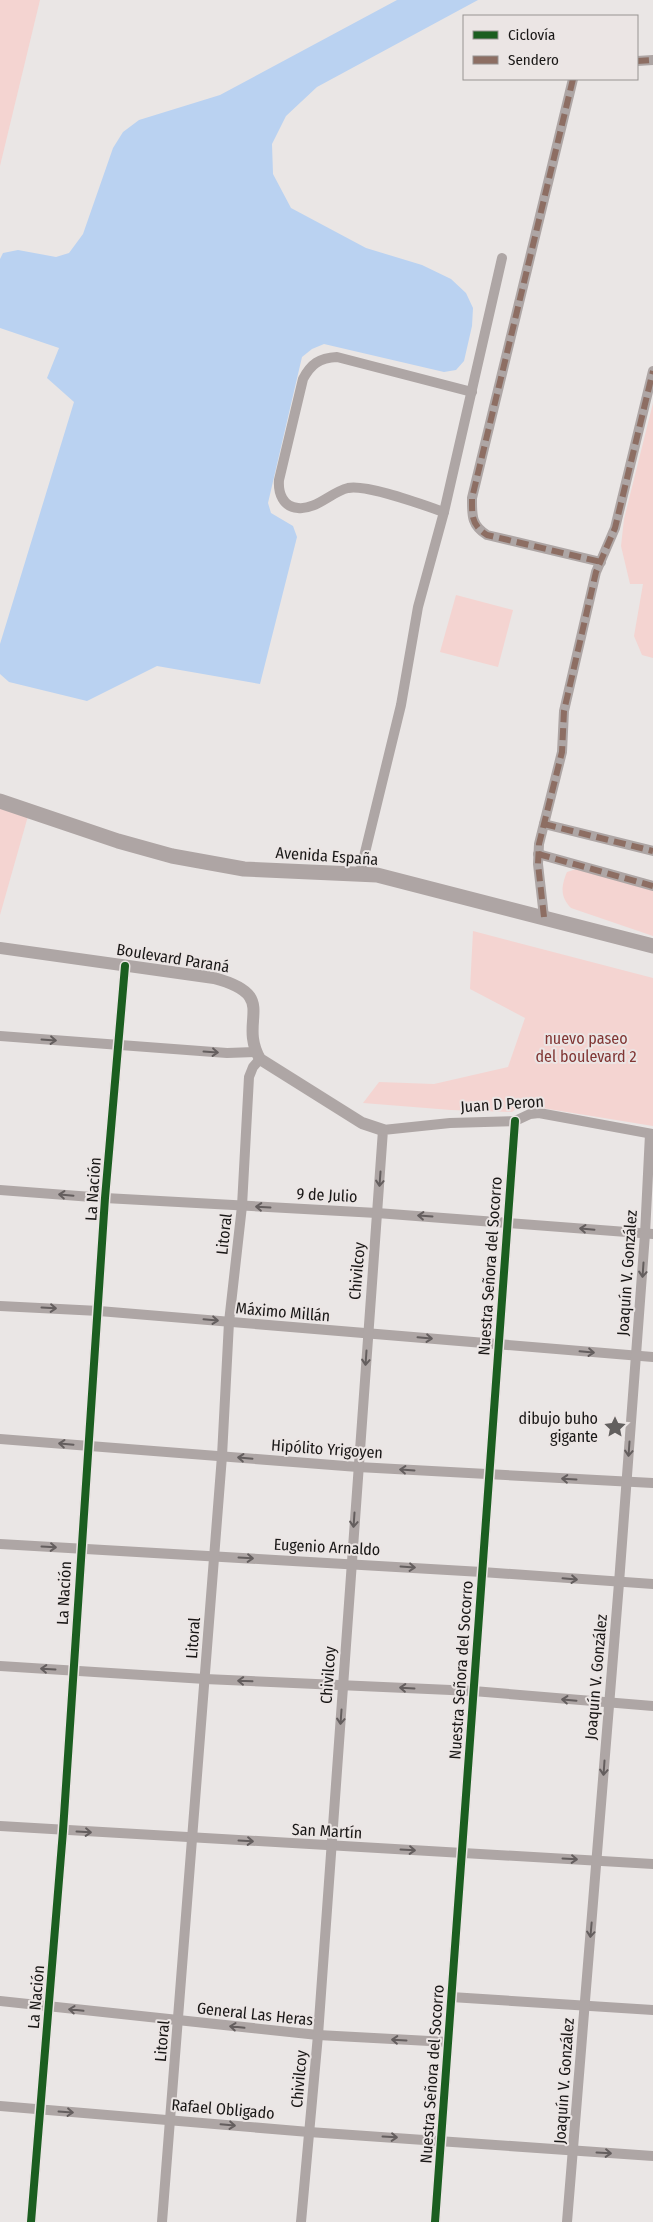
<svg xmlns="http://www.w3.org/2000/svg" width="653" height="2222" viewBox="0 0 653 2222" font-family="'Fira Sans Condensed',sans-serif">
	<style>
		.green { fill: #f4d4d1 }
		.water { fill: #bad2f1 }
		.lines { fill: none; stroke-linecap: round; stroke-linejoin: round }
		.minor { stroke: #aea6a5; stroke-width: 10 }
		.tertiary { stroke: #aea6a5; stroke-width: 12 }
		.secondary { stroke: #aea5a4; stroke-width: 15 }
		.quiet { stroke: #8d6e63; stroke-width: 6; stroke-dasharray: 12 6; stroke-linecap: butt }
		.cycleway-casing { stroke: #ebe5e4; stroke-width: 11 }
		.cycleway { stroke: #1b5e20; stroke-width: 8 }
		.oneway { stroke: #645e5e }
		.labels { text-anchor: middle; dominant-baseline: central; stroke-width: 4; stroke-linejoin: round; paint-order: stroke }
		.street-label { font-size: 16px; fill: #191716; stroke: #ebe5e4 }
		.park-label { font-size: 16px; fill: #813634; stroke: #ebe5e4 }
		.poi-label { font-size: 16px; fill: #191716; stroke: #ebe5e4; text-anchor: end }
	</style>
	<rect width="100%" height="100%" fill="#eae6e5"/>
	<!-- green -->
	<g class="green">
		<polygon points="0,0 40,0 0,166"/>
		<polygon points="653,403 653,658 642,655 634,636 643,584 630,584 621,546 624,519"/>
		<polygon points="456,595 513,610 498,667 440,652"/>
		<polygon points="0,807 28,816 0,915"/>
		<path d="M585,866L653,881V936L571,908C560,897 561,886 567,872Z"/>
		<polygon points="473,931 653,978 653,1126 530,1106 519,1107 512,1112 451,1110 363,1103 379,1082 434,1084 508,1067 525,1018 470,989"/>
	</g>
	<!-- water -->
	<polygon class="water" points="397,0 478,0 317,87 286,116 272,144 273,174 291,208 366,248 422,265 451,279 466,293 473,308 472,326 464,361 456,370 444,372 324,344 312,349 302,357 268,503 271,513 293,526 297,537 260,684 157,666 87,701 9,682 0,674 0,644 74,402 47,378 59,348 0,328 0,259 3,253 18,250 56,257 69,253 83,234 113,148 123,132 139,120 220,95"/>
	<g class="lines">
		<!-- minor -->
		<g class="minor">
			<polyline points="637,61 653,60"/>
			<path d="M573,79L472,498C472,515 471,525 487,535L601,562"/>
			<path d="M444,512C423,505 367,484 348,488C331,492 316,510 298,508C283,507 278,493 279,480L303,379C311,364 319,358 337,357L472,392"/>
			<polyline points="544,824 653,851"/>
			<polyline points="538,854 653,886"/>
			<polyline points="360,873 401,705 418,607 444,512 502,258"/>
			<polyline points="544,917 538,864 539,844 562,752 564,711 596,572 615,528 653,371"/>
			<polyline points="0,1036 227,1053 255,1052"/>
			<polyline points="0,1190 105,1198 377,1213 653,1234"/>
			<polyline points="0,1306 99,1311 653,1357"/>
			<polyline points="0,1439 358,1467 653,1483"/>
			<polyline points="0,1544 482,1572 653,1584"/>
			<polyline points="0,1666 205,1679 473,1691 653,1706"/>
			<polyline points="0,1826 653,1864"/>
			<polyline points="451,1997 653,2010"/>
			<polyline points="0,2001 318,2035 448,2042"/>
			<polyline points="0,2106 309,2132 653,2156"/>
			<polyline points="31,2222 63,1831 105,1198 125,966"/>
			<polyline points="162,2222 222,1456 229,1322 242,1206 249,1077 253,1067 260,1059"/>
			<polyline points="301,2222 318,2035 383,1130 450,1123 515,1121 530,1114 539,1113 653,1134"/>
			<polyline points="435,2222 515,1121"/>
			<polyline points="567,2222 619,1583 645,1234 650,1134"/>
		</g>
		<!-- tertiary -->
		<path class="tertiary" d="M0,948L214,978C281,996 237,1019 260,1059L362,1123L383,1130"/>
		<!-- secondary -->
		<polyline class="secondary" points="0,801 118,841 172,856 244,869 377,875 653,946"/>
		<!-- quiet -->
		<g class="quiet">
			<polyline points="637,61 653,60"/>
			<path d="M573,79L472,498C472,515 471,525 487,535L601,562"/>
			<polyline points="544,824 653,851"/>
			<polyline points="538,854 653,886"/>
			<polyline points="544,917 538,864 539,844 562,752 564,711 596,572 615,528 653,371"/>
		</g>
		<defs>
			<g id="cycleway">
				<polyline points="31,2222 63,1831 105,1198 125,966"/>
				<polyline points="435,2222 515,1121"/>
			</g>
		</defs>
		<!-- cycleway casing -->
		<use href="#cycleway" class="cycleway-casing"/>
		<!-- cycleway -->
		<use href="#cycleway" class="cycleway"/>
	</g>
	<!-- one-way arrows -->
	<defs><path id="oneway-shaft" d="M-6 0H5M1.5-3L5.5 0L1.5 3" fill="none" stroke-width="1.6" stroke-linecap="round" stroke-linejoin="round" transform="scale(1.25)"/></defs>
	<g class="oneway">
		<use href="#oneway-shaft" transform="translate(49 1040) rotate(4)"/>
		<use href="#oneway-shaft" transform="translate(211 1052) rotate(4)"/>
		<use href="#oneway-shaft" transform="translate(380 1179) rotate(94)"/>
		<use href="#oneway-shaft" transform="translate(66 1195) rotate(-175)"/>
		<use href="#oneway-shaft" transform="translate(263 1207) rotate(-177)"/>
		<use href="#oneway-shaft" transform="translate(425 1216) rotate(-176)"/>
		<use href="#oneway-shaft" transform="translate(587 1229) rotate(-175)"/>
		<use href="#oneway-shaft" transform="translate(643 1270) rotate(94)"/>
		<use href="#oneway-shaft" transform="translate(49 1308) rotate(3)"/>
		<use href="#oneway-shaft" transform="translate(211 1320) rotate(5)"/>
		<use href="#oneway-shaft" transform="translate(425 1338) rotate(5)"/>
		<use href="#oneway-shaft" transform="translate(587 1352) rotate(5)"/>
		<use href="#oneway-shaft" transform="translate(366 1358) rotate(94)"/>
		<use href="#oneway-shaft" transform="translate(66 1444) rotate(-175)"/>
		<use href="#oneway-shaft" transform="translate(629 1449) rotate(94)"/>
		<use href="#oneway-shaft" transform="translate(245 1458) rotate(-175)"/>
		<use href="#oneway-shaft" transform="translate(407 1470) rotate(-176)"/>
		<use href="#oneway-shaft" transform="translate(569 1479) rotate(-177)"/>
		<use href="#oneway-shaft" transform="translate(354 1520) rotate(94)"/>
		<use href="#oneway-shaft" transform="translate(49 1547) rotate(3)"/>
		<use href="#oneway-shaft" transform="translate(246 1558) rotate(3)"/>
		<use href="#oneway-shaft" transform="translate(408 1567) rotate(4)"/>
		<use href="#oneway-shaft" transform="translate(570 1579) rotate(5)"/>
		<use href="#oneway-shaft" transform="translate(48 1669) rotate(-177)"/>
		<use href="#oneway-shaft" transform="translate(245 1681) rotate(-178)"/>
		<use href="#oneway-shaft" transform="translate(407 1688) rotate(-177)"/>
		<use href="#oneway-shaft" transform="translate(569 1700) rotate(-175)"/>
		<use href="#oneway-shaft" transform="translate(341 1717) rotate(94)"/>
		<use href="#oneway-shaft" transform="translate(604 1768) rotate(94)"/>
		<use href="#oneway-shaft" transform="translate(84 1832) rotate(3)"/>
		<use href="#oneway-shaft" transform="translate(246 1841) rotate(3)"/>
		<use href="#oneway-shaft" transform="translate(408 1850) rotate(3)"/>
		<use href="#oneway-shaft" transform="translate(570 1859) rotate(3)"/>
		<use href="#oneway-shaft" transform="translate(591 1930) rotate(95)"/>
		<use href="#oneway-shaft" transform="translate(76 2010) rotate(-174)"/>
		<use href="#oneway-shaft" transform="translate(237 2027) rotate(-174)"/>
		<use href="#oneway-shaft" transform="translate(399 2040) rotate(-177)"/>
		<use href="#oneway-shaft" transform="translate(66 2112) rotate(4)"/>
		<use href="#oneway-shaft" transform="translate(228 2125) rotate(5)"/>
		<use href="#oneway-shaft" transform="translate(390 2137) rotate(3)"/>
		<use href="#oneway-shaft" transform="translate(604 2153) rotate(3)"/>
	</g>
	<!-- icons -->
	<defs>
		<symbol id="sight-bare" viewBox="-9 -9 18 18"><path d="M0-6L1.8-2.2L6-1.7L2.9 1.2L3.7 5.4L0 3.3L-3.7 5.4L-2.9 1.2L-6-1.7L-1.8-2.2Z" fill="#625f5e" stroke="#ebe5e4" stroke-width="2.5" paint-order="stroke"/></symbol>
	</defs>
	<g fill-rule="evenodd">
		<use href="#sight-bare" x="599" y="1411" width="32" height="32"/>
	</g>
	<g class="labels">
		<!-- street labels -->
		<g class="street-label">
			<text transform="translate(327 856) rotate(4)">Avenida España</text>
			<text transform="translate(173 958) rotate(9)">Boulevard Paraná</text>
			<text transform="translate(502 1104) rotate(-4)">Juan D Peron</text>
			<text transform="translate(93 1189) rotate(-86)">La Nación</text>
			<text transform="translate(327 1195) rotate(3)">9 de Julio</text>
			<text transform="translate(224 1234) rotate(-84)">Litoral</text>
			<text transform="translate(490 1266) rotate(-86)">Nuestra Señora del Socorro</text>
			<text transform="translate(357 1271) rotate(-85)">Chivilcoy</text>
			<text transform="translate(627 1273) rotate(-86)">Joaquín V. González</text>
			<text transform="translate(283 1312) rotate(5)">Máximo Millán</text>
			<text transform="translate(327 1449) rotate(4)">Hipólito Yrigoyen</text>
			<text transform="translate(327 1547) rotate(3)">Eugenio Arnaldo</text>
			<text transform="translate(64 1593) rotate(-87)">La Nación</text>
			<text transform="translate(193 1638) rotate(-86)">Litoral</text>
			<text transform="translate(461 1670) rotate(-86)">Nuestra Señora del Socorro</text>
			<text transform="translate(328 1675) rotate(-86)">Chivilcoy</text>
			<text transform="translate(596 1677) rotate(-85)">Joaquín V. González</text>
			<text transform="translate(327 1831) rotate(3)">San Martín</text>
			<text transform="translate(36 1997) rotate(-85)">La Nación</text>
			<text transform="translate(255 2014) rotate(6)">General Las Heras</text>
			<text transform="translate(162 2041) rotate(-85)">Litoral</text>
			<text transform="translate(432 2074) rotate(-86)">Nuestra Señora del Socorro</text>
			<text transform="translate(299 2079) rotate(-85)">Chivilcoy</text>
			<text transform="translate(564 2081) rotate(-86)">Joaquín V. González</text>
			<text transform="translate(223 2109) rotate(5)">Rafael Obligado</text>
		</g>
		<!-- park labels -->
		<g class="park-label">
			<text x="586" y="1038">nuevo paseo<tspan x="586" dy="18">del boulevard 2</tspan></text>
		</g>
		<!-- poi labels -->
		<g class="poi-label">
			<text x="598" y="1418">dibujo buho<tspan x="598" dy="18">gigante</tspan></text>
		</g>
	</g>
	<!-- legend -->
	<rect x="463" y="15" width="175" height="65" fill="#ebe5e4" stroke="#979392"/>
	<rect x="473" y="31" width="25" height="8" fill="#1b5e20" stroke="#979392"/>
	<text x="508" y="40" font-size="15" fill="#191716">Ciclovía</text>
	<rect x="473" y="56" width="25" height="8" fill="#8d6e63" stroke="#979392"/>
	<text x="508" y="65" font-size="15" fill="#191716">Sendero</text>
</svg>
